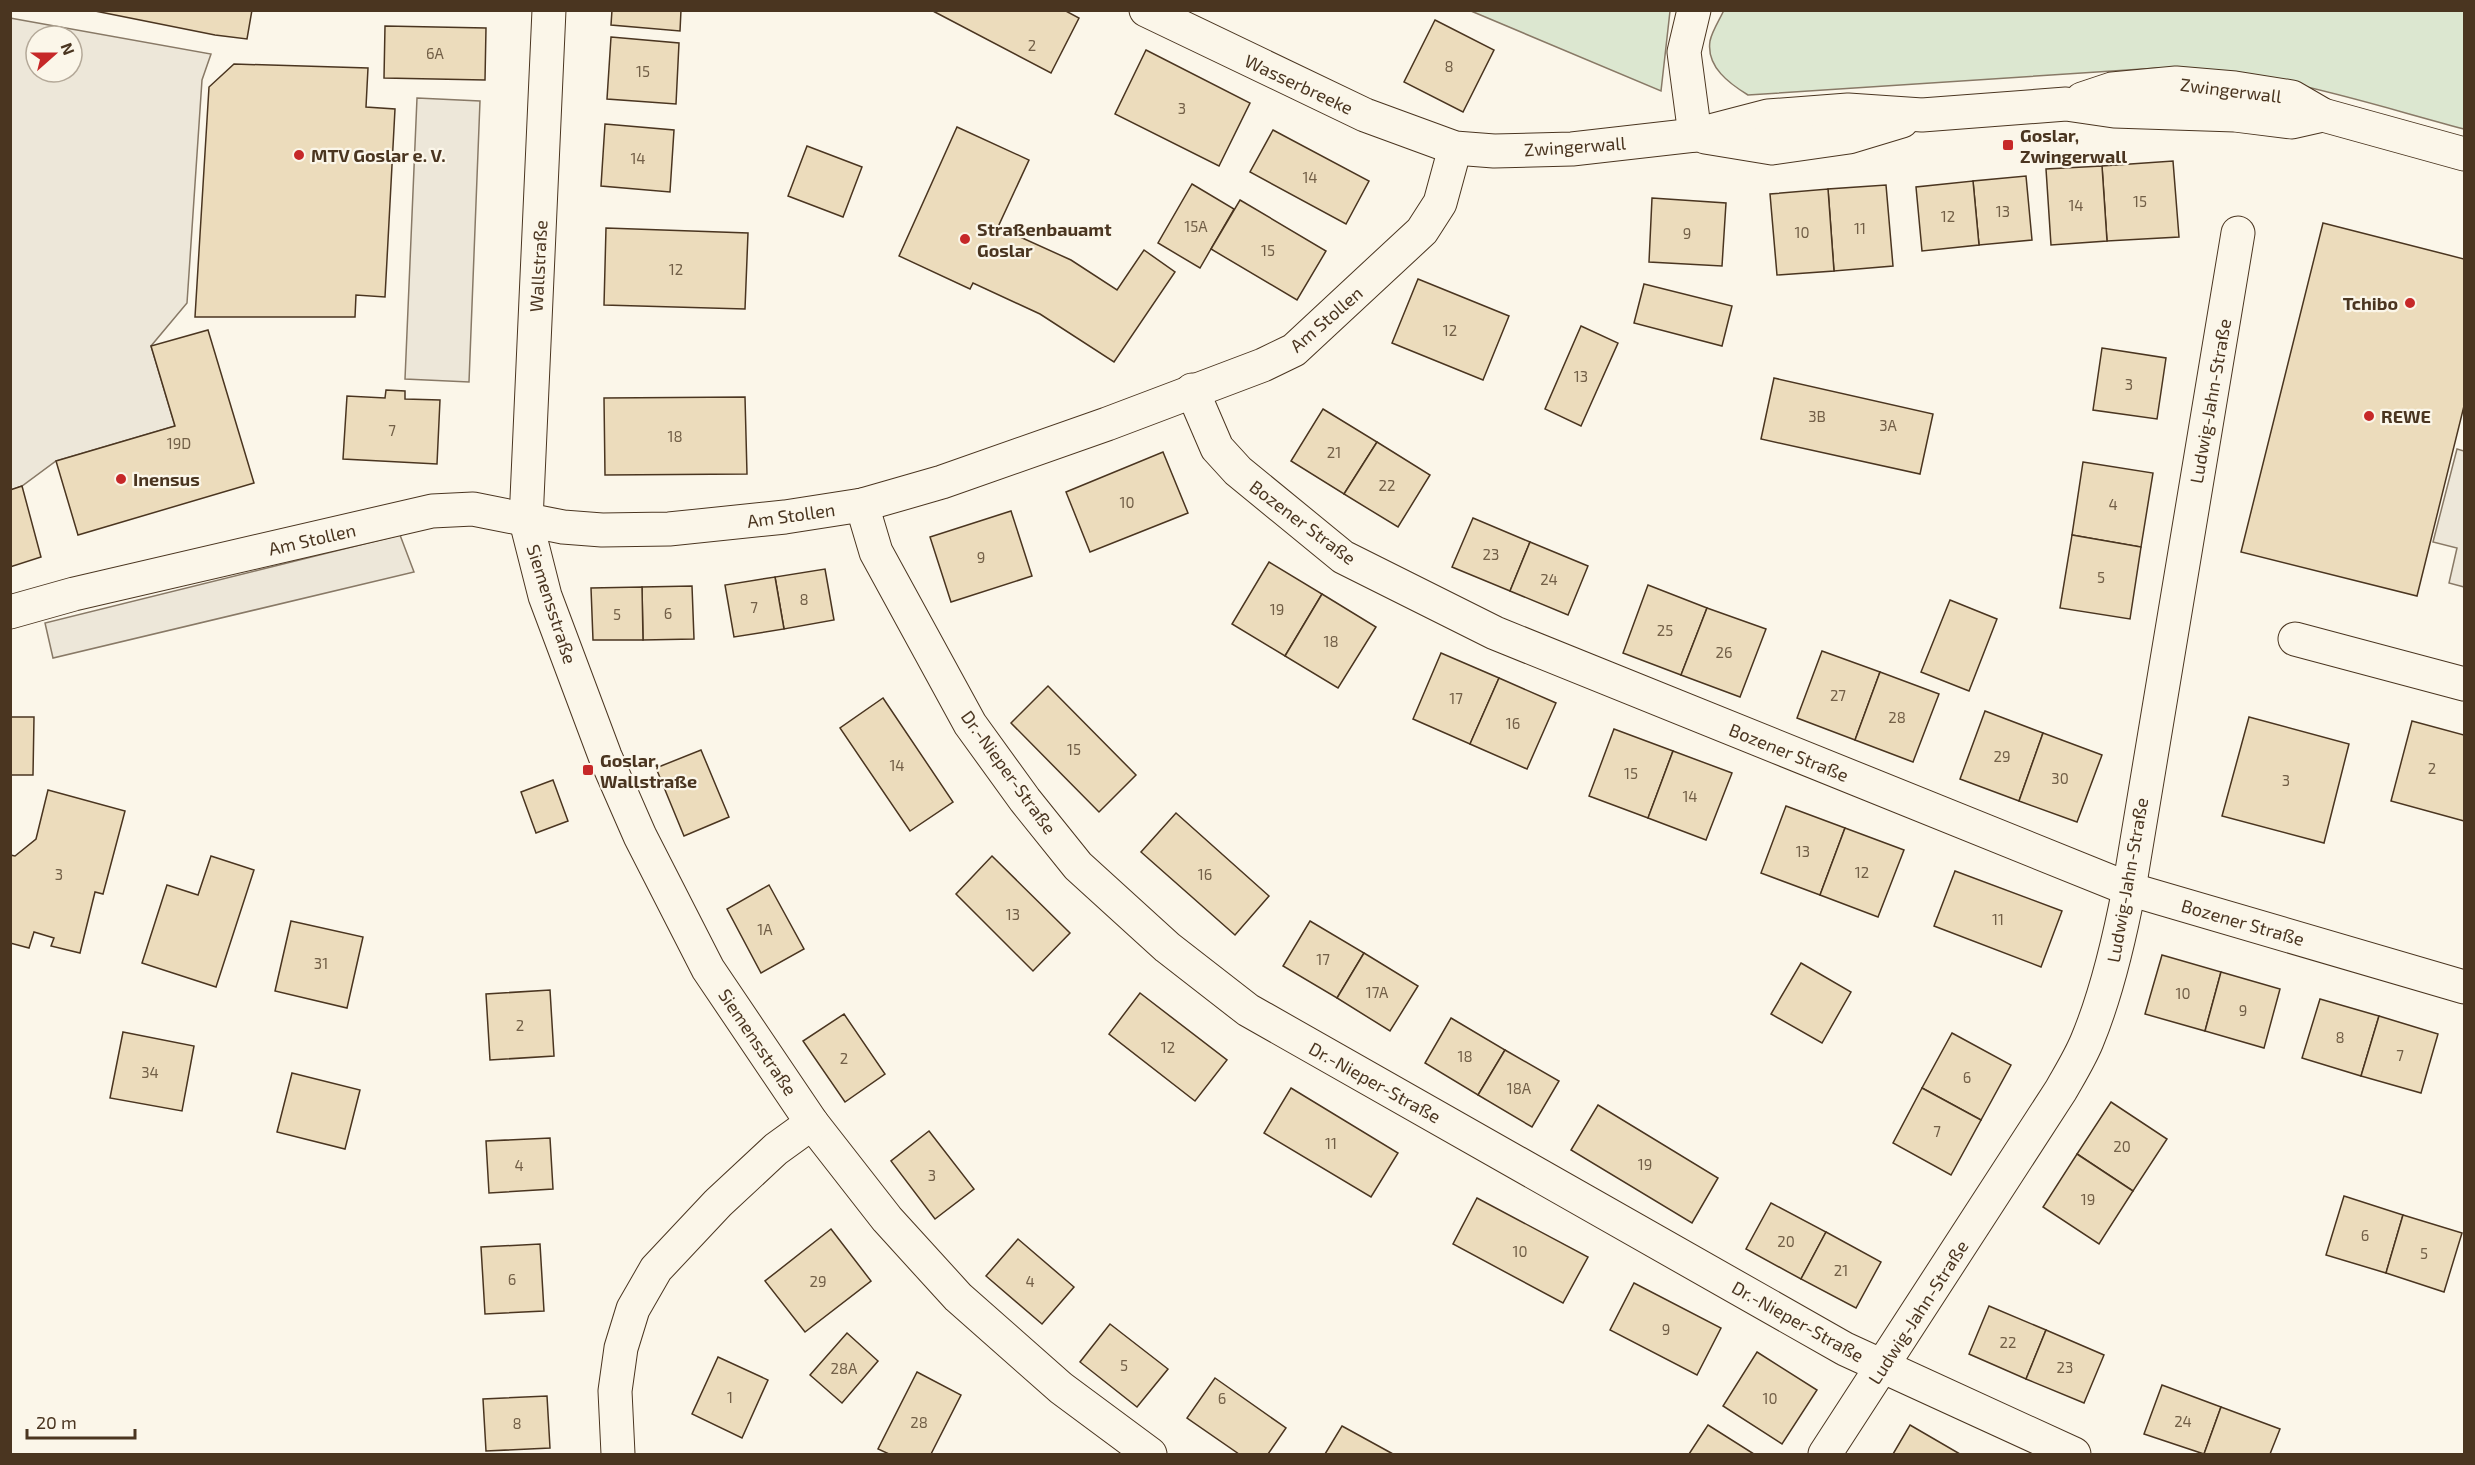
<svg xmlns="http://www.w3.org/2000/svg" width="2475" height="1465" viewBox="0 0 2475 1465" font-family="'Exo 2',sans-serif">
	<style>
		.green { fill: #dce7d0; stroke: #887966; stroke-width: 1.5 }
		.parking { fill: #ede7d9; stroke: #887966; stroke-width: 1.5; fill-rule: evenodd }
		.building { fill: #ecdcbc; stroke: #4a3520; stroke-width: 1.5 }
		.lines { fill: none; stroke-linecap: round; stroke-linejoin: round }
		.minor-casing { stroke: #4a3520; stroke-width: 35 }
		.major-casing { stroke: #4a3520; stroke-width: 35 }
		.minor { stroke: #fbf6e9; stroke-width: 33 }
		.major { stroke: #fbf6e9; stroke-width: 33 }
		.poi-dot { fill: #c62828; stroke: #fbf6e9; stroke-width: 2 }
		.labels { text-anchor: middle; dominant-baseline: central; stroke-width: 4.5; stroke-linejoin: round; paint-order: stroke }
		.number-label { font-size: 15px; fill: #725f47 }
		.street-label { font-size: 18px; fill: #4a3520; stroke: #fbf6e9 }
		.poi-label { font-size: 18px; font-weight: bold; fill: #4a3520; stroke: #fbf6e9; text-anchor: start }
	</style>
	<rect width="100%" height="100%" fill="#fbf6e9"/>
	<!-- green -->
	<g class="green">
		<path d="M1724,10L2464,11V129C2365,103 2262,67 2158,68L1748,95C1730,84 1706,67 1710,41C1712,31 1720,19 1724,10Z"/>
		<polygon points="1471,11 1670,11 1661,91"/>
	</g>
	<!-- parking -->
	<g class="parking">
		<path d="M10,18L211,54L202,80L187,303L151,346L175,426L56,461L22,486L11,490ZM36,36H72V72H36Z"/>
		<polygon points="417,98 480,101 469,382 405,379"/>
		<polygon points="2457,449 2464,451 2464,587 2449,583 2457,548 2433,542"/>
		<polygon points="400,535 414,572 53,658 45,623"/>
	</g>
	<!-- building -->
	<g class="building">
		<polygon points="90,10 252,10 247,39 215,35"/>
		<polygon points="612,10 681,10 680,31 611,25"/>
		<polygon points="931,10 1064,10 1079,18 1051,73"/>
		<polygon points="1435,20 1494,50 1463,112 1404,82"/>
		<polygon points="385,26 486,28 485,80 384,78"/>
		<polygon points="611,37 679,43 676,104 607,99"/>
		<polygon points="1146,50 1250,103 1219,166 1115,114"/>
		<polygon points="234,64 368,68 366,107 395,109 385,297 356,295 355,317 195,317 209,87"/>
		<polygon points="605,124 674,130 670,192 601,186"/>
		<polygon points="957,127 1029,160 998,227 1071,260 1117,290 1144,250 1175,272 1114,362 1040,314 973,283 970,289 899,256"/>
		<polygon points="1273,130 1369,181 1346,224 1250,172"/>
		<polygon points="807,146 862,167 843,217 788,196"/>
		<polygon points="2173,161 2179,237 2107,241 2102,166"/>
		<polygon points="2102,166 2107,241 2051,245 2046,169"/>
		<polygon points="2026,176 2032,240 1979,245 1973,181"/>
		<polygon points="1973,181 1979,245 1922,251 1916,187"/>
		<polygon points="1192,184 1234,209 1200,268 1158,243"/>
		<polygon points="1886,185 1893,266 1834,271 1828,189"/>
		<polygon points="1828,189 1834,271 1777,275 1770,194"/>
		<polygon points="1652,198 1726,203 1722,266 1649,262"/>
		<polygon points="1240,200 1326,251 1297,300 1211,249"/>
		<polygon points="2323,223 2464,259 2464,406 2417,596 2241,552"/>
		<polygon points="606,228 748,233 745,309 604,305"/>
		<polygon points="1418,279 1509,316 1483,380 1392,343"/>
		<polygon points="1644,284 1732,306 1722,346 1634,323"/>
		<polygon points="1581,326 1618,343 1581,426 1545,409"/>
		<polygon points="208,330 254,483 78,535 56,461 175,426 151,346"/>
		<polygon points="2102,348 2166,358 2157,419 2093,410"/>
		<polygon points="1774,378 1933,414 1920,474 1761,439"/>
		<polygon points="386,390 405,391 405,399 440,400 437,464 343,459 347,396 385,398"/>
		<polygon points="745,397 747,474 605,475 604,398"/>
		<polygon points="1323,409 1377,442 1344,494 1291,461"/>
		<polygon points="1377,442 1430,475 1398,527 1344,494"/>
		<polygon points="1163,452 1188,513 1090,552 1066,492"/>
		<polygon points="2083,462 2153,473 2141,547 2072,535"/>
		<polygon points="22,486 41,557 10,567 10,490"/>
		<polygon points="1011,511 1032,576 951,602 930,537"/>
		<polygon points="1473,518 1530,542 1510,591 1452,567"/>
		<polygon points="2072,535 2141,547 2130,619 2060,608"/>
		<polygon points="1530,542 1588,566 1568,615 1510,591"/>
		<polygon points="1269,562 1322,594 1285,656 1232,624"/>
		<polygon points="825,569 834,620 784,629 775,577"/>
		<polygon points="775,577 784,629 734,637 725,585"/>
		<polygon points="1648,585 1707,608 1681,675 1623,653"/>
		<polygon points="692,586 694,639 643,640 642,587"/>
		<polygon points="642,587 643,640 593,640 591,588"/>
		<polygon points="1322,594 1376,627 1338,688 1285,656"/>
		<polygon points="1950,600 1997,619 1969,691 1921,672"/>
		<polygon points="1707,608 1766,629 1740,697 1681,675"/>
		<polygon points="1822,651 1880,672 1855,740 1797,718"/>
		<polygon points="1441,653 1499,678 1470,744 1413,719"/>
		<polygon points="1880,672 1939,694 1913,762 1855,740"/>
		<polygon points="1499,678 1556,703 1527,769 1470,744"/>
		<polygon points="1048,686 1136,775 1099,812 1011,723"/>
		<polygon points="883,698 953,802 910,831 840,728"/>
		<polygon points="1985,711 2043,733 2019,801 1960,779"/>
		<polygon points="10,717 34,717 33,775 10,775"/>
		<polygon points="2249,717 2349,744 2324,843 2222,816"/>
		<polygon points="2412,721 2464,735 2464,821 2391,801"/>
		<polygon points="1614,729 1673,751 1648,818 1589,796"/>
		<polygon points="2043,733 2102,755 2077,822 2019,801"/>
		<polygon points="701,750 729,817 684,836 656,768"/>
		<polygon points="1673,751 1732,773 1706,840 1648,818"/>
		<polygon points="553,780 568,821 536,833 521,792"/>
		<polygon points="48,790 125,811 103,894 95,892 80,953 51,946 54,938 34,932 29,948 10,943 10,855 15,856 36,839"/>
		<polygon points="1786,806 1845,828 1820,895 1761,873"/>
		<polygon points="1176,813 1269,896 1235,935 1141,852"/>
		<polygon points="1845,828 1904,850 1878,917 1820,895"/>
		<polygon points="211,856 254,870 216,987 142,963 167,885 198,895"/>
		<polygon points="992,856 1070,933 1033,971 956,894"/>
		<polygon points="1955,871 2062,911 2041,967 1934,926"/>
		<polygon points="769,885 804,949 761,973 727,909"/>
		<polygon points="291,921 363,937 347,1008 275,991"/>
		<polygon points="1310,921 1364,953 1337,998 1283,966"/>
		<polygon points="1364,953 1418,986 1390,1031 1337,998"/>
		<polygon points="2162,955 2221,972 2205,1031 2145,1014"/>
		<polygon points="1801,963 1851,992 1822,1043 1771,1014"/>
		<polygon points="2221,972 2280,989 2264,1048 2205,1031"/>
		<polygon points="550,990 554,1056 490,1060 486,994"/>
		<polygon points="1140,993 1227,1060 1195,1101 1109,1034"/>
		<polygon points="2320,999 2379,1016 2361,1076 2302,1058"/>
		<polygon points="844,1014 885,1074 845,1102 803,1041"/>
		<polygon points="2379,1016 2438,1034 2421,1093 2361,1076"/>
		<polygon points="1451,1018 1505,1050 1478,1095 1425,1063"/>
		<polygon points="123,1032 194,1046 182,1111 110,1098"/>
		<polygon points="1952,1033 2011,1065 1981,1120 1922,1088"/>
		<polygon points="1505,1050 1559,1081 1532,1127 1478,1095"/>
		<polygon points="292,1073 360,1090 345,1149 277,1132"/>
		<polygon points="1291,1088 1398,1153 1371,1197 1264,1133"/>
		<polygon points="1922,1088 1981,1120 1951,1175 1893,1143"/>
		<polygon points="2111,1102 2167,1139 2133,1191 2077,1154"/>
		<polygon points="1598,1105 1718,1178 1692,1223 1571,1150"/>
		<polygon points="929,1131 974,1189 935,1219 891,1161"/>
		<polygon points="550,1138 553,1189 489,1193 486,1141"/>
		<polygon points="2077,1154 2133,1191 2099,1244 2043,1207"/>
		<polygon points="2344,1196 2403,1215 2386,1273 2326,1255"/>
		<polygon points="1477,1198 1588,1257 1563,1303 1453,1244"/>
		<polygon points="1771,1203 1826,1232 1801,1279 1746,1249"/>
		<polygon points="2403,1215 2462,1233 2444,1292 2386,1273"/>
		<polygon points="831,1229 871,1281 805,1332 765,1281"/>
		<polygon points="1826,1232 1881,1262 1856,1308 1801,1279"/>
		<polygon points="1018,1239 1074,1287 1042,1324 986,1276"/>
		<polygon points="540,1244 544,1311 485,1314 481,1247"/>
		<polygon points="1634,1283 1721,1328 1697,1375 1610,1330"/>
		<polygon points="1989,1306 2046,1330 2026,1379 1969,1354"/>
		<polygon points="1110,1324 1168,1369 1137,1407 1080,1362"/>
		<polygon points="2046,1330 2104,1355 2084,1403 2026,1379"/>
		<polygon points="847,1333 878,1361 842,1403 810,1375"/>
		<polygon points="1757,1352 1817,1390 1782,1444 1723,1406"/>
		<polygon points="718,1357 768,1380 742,1438 692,1414"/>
		<polygon points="917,1372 961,1395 931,1454 889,1454 878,1449"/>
		<polygon points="1215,1378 1286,1428 1268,1454 1239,1454 1187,1418"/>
		<polygon points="2162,1385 2221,1407 2204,1454 2144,1434"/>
		<polygon points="547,1396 550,1448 486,1451 483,1399"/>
		<polygon points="2221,1407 2280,1429 2270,1454 2204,1454"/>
		<polygon points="1708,1425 1754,1454 1689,1454"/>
		<polygon points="1910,1425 1960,1454 1893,1454"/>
		<polygon points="1342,1426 1393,1454 1325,1454"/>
	</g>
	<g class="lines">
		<defs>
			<g id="minor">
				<polyline points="549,10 526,521 545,596 605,756 640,836 708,969 812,1123 887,1219 958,1297 1061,1388 1150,1454"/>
				<polyline points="1694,10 1684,52 1695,135"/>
				<polyline points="1192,390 1217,448 1238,471 1343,557 1495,633 2129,889 2464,987"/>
				<polyline points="862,505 876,552 970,724 1025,800 1078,866 1167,947 1248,1010 1845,1349 2074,1454"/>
				<polyline points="10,612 74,594 432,511 473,509 563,527 602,530 669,529 785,517 862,505 942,482 1107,424 1263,365 1294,350 1422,231 1440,203 1455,148"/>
				<polyline points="2295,639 2464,684"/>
				<polyline points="618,1454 615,1391 621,1348 633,1309 656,1269 718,1203 776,1149 812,1123"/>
				<path d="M1825,1454L2061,1090C2070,1074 2080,1058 2087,1041C2107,993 2119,941 2129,889L2238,233"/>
			</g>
			<g id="major">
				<polyline points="1146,10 1365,115 1455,148 1494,151 1572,149 1695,135 1768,116 1848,110 1922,115 2066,104 2114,111 2235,115 2292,122 2323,115"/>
				<polyline points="2082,99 2112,89 2176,83 2235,88 2292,97 2323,115 2464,154"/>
				<polyline points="1705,137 1772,148 1849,137 1902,121"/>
			</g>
		</defs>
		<!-- minor casing -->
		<use href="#minor" class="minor-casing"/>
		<!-- major casing -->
		<use href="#major" class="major-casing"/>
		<!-- minor -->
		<use href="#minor" class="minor"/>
		<!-- major -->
		<use href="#major" class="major"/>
	</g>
	<!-- markers -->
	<g class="poi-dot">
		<rect x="2002" y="139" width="12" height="12" rx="3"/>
		<circle cx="299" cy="155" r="6"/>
		<circle cx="965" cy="239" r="6"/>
		<circle cx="2410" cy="303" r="6"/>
		<circle cx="2369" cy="416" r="6"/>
		<circle cx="121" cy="479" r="6"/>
		<rect x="582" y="764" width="12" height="12" rx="3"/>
	</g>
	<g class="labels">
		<!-- number labels -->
		<g class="number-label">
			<text x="1032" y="45">2</text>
			<text x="435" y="53">6A</text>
			<text x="1449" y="66">8</text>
			<text x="643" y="71">15</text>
			<text x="1182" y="108">3</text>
			<text x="638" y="158">14</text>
			<text x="1310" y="177">14</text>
			<text x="2140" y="201">15</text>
			<text x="2076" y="205">14</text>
			<text x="2003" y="211">13</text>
			<text x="1948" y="216">12</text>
			<text x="1196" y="226">15A</text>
			<text x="1860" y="228">11</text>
			<text x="1802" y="232">10</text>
			<text x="1687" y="233">9</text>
			<text x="1268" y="250">15</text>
			<text x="676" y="269">12</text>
			<text x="1450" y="330">12</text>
			<text x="1581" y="376">13</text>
			<text x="2129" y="384">3</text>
			<text x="1817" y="416">3B</text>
			<text x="1888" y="425">3A</text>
			<text x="392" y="430">7</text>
			<text x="675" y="436">18</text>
			<text x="179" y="443">19D</text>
			<text x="1334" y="452">21</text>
			<text x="1387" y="485">22</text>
			<text x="1127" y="502">10</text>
			<text x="2113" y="504">4</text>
			<text x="1491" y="554">23</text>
			<text x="981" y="557">9</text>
			<text x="2101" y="577">5</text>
			<text x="1549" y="579">24</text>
			<text x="804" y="599">8</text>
			<text x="754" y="607">7</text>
			<text x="1277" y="609">19</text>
			<text x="668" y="613">6</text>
			<text x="617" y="614">5</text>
			<text x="1665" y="630">25</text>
			<text x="1331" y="641">18</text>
			<text x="1724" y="652">26</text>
			<text x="1838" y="695">27</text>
			<text x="1456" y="698">17</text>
			<text x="1897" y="717">28</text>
			<text x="1513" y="723">16</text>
			<text x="1074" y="749">15</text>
			<text x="2002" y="756">29</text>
			<text x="897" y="765">14</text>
			<text x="2432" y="768">2</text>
			<text x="1631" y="773">15</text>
			<text x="2060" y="778">30</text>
			<text x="2286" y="780">3</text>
			<text x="1690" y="796">14</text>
			<text x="1803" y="851">13</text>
			<text x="1862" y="872">12</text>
			<text x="59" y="874">3</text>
			<text x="1205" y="874">16</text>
			<text x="1013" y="914">13</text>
			<text x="1998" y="919">11</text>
			<text x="765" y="929">1A</text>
			<text x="1323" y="959">17</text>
			<text x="321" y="963">31</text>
			<text x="1377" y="992">17A</text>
			<text x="2183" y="993">10</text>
			<text x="2243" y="1010">9</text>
			<text x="520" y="1025">2</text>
			<text x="2340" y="1037">8</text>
			<text x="1168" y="1047">12</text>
			<text x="2400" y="1055">7</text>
			<text x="1465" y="1056">18</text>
			<text x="844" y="1058">2</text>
			<text x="150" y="1072">34</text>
			<text x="1967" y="1077">6</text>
			<text x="1519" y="1088">18A</text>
			<text x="1937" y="1131">7</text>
			<text x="1331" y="1143">11</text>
			<text x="2122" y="1146">20</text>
			<text x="1645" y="1164">19</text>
			<text x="519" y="1165">4</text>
			<text x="932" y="1175">3</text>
			<text x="2088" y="1199">19</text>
			<text x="2365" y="1235">6</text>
			<text x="1786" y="1241">20</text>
			<text x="1520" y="1251">10</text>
			<text x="2424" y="1253">5</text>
			<text x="1841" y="1270">21</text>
			<text x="512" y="1279">6</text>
			<text x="818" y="1281">29</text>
			<text x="1030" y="1281">4</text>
			<text x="1666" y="1329">9</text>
			<text x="2008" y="1342">22</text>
			<text x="1124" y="1365">5</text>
			<text x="2065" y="1367">23</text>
			<text x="844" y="1368">28A</text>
			<text x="730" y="1397">1</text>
			<text x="1222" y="1398">6</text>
			<text x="1770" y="1398">10</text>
			<text x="2183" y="1421">24</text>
			<text x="919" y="1422">28</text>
			<text x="517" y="1423">8</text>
		</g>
		<!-- street labels -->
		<g class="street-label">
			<text transform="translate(1299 84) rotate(25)">Wasserbreeke</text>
			<text transform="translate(2231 90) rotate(7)">Zwingerwall</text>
			<text transform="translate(1575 146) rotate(-4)">Zwingerwall</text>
			<text transform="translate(538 266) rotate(-87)">Wallstraße</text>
			<text transform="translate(1326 319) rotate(-41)">Am Stollen</text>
			<text transform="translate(2210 401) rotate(-80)">Ludwig-Jahn-Straße</text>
			<text transform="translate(791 515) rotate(-8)">Am Stollen</text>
			<text transform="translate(1303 522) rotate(37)">Bozener Straße</text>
			<text transform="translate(312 539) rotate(-13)">Am Stollen</text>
			<text transform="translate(552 604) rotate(72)">Siemensstraße</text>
			<text transform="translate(1789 752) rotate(22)">Bozener Straße</text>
			<text transform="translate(1009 772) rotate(54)">Dr.-Nieper-Straße</text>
			<text transform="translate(2127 880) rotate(-80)">Ludwig-Jahn-Straße</text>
			<text transform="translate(2243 922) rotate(16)">Bozener Straße</text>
			<text transform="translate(758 1042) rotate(56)">Siemensstraße</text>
			<text transform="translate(1375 1082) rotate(29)">Dr.-Nieper-Straße</text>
			<text transform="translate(1918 1312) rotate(-57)">Ludwig-Jahn-Straße</text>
			<text transform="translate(1798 1321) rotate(29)">Dr.-Nieper-Straße</text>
		</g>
		<!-- poi labels -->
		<g class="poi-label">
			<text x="2020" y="135">Goslar,<tspan x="2020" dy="21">Zwingerwall</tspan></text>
			<text x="311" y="155">MTV Goslar e. V.</text>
			<text x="977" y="229">Straßenbauamt<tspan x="977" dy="21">Goslar</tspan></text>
			<text x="2398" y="303" text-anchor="end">Tchibo</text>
			<text x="2381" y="416">REWE</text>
			<text x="133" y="479">Inensus</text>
			<text x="600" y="760">Goslar,<tspan x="600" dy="21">Wallstraße</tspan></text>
		</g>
	</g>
	<!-- border -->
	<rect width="2475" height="1465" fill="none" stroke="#4a3520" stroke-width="24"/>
	<!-- north arrow -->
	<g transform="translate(54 54) rotate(69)"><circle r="28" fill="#fbf6e9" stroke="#b4a999" stroke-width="1.5"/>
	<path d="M0-4.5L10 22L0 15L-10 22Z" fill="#c62828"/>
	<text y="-9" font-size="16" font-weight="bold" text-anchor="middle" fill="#4a3520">N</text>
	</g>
	<!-- scale -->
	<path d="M27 1429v9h108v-9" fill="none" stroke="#4a3520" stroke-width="3"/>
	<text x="36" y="1429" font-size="18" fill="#4a3520" stroke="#fbf6e9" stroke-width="4.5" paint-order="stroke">20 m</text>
</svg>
